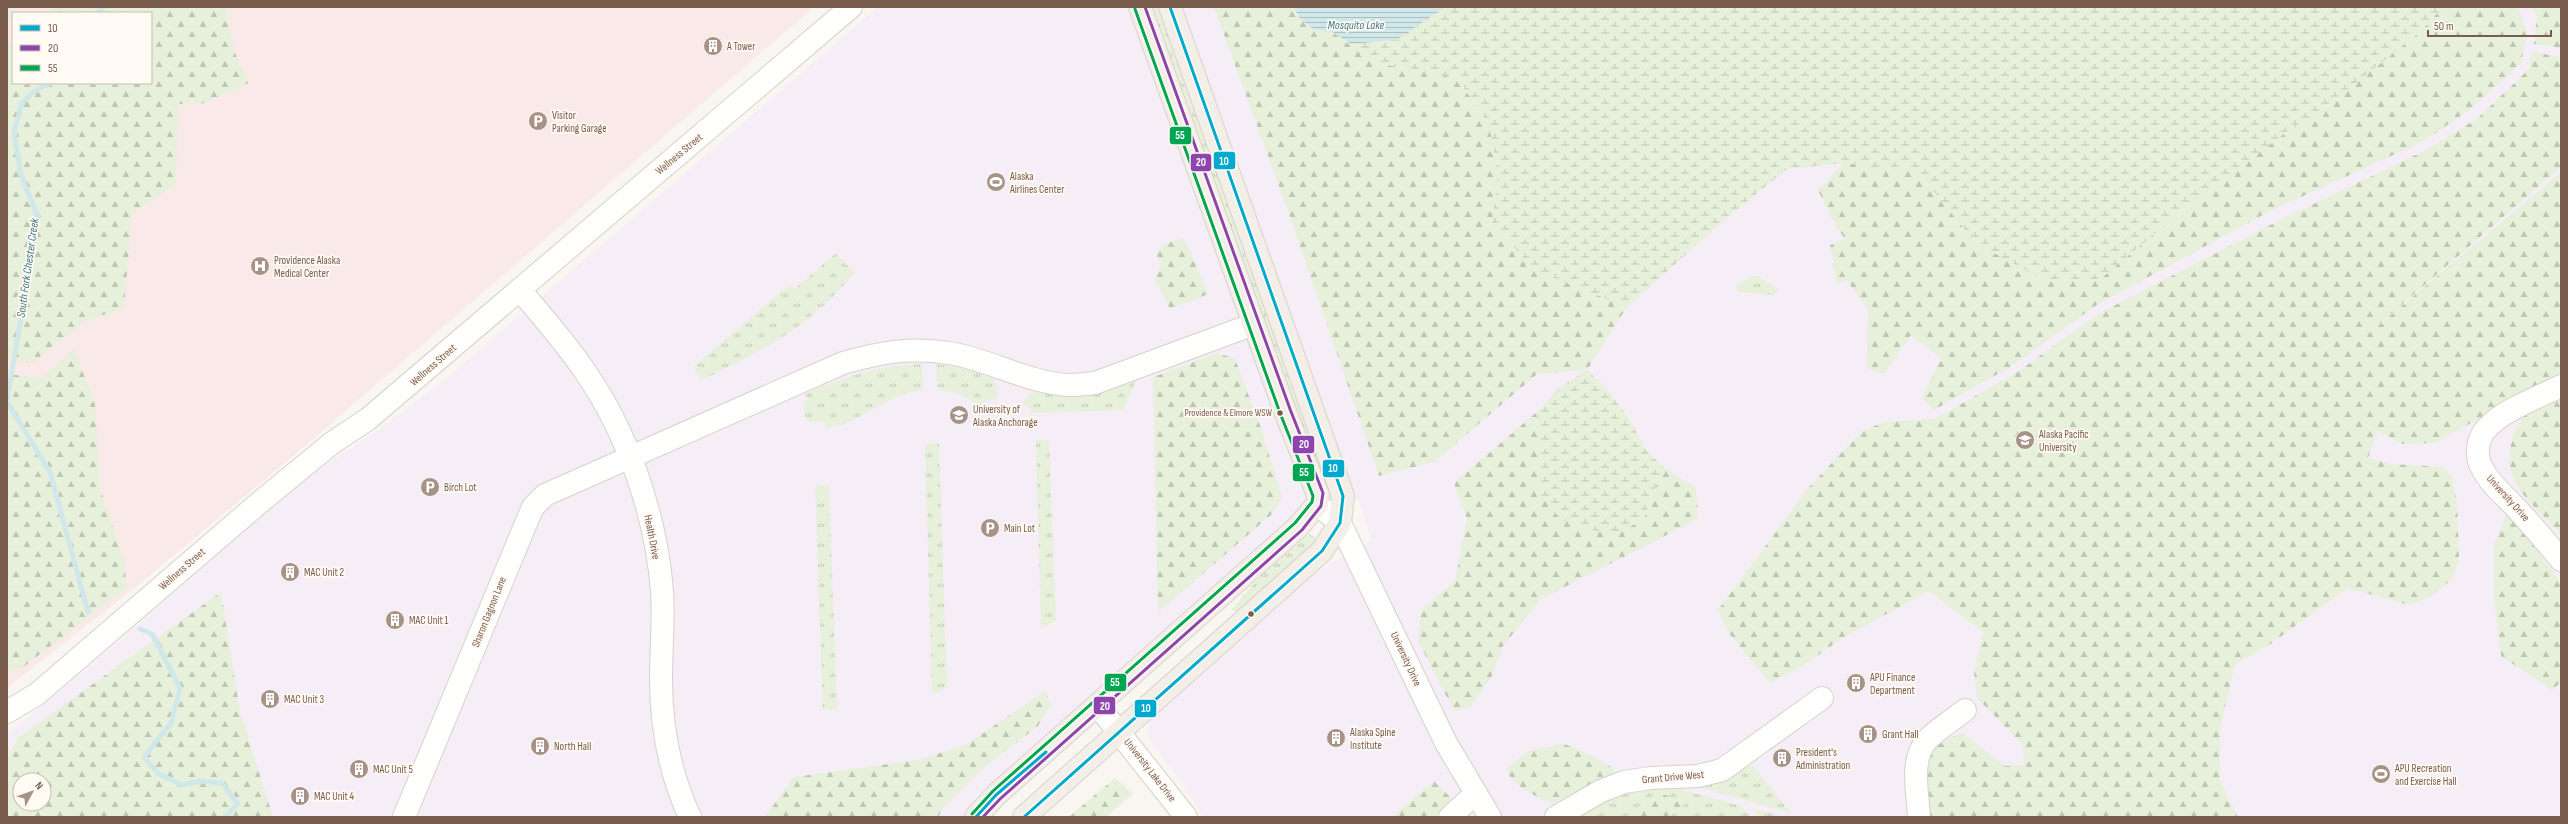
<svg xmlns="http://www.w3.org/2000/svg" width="2568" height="824" viewBox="0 0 2568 824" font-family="'Sofia Sans Condensed',sans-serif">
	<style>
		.education { fill: #f6eef6; fill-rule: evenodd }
		.medical { fill: #fae9e9; fill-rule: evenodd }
		.grass { fill: url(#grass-tufts) }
		.forest { fill: url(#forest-firs); fill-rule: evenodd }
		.wetland { fill: url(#wetland-marsh) }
		.water { fill: url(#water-rules) }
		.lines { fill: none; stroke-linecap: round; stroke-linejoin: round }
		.stream { stroke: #d0e8ea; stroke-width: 5 }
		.minor-casing { stroke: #d7d1cb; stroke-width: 24 }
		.major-casing { stroke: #dad1cc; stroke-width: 24 }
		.minor { stroke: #fefefd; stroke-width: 22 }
		.major { stroke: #f3eee8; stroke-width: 22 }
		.bus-1-casing { stroke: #fffaf3; stroke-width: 6 }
		.bus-2-casing { stroke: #fffaf3; stroke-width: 6 }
		.bus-3-casing { stroke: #fffaf3; stroke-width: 6 }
		.bus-1 { stroke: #00a9ce; stroke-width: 3 }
		.bus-2 { stroke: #8e44ad; stroke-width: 3 }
		.bus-3 { stroke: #00a651; stroke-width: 3 }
		.bus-dot { fill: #7a5c4d; stroke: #fffaf3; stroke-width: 1.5 }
		.labels { text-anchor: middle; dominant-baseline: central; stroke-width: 3.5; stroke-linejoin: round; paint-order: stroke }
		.bus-label { font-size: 10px; fill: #7a5c4d; stroke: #fffaf3; text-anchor: end }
		.poi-label { font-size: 11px; fill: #7a5c4d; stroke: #fffaf3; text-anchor: start }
		.street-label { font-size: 11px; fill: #7a5c4d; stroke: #fffaf3 }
		.water-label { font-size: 12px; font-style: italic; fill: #437c86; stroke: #fffaf3 }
		.line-badge { stroke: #fffaf3; stroke-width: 1.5 }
		.badge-label { font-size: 11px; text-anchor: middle; font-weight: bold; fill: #fff }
	</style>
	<defs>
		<pattern id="grass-tufts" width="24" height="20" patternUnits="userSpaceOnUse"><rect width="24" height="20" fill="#e7f0db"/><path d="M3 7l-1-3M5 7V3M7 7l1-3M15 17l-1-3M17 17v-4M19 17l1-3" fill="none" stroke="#c0c6b4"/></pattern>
		<pattern id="forest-firs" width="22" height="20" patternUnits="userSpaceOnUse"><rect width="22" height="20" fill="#e7f0db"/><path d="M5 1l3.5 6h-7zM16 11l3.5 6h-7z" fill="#c0c6b4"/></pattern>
		<pattern id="wetland-marsh" width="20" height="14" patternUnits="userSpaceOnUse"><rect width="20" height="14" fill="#e7f0db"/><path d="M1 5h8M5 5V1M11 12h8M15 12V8" fill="none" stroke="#c0c6b4"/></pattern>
		<pattern id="water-rules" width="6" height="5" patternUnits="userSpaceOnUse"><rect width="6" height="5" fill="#d0e8ea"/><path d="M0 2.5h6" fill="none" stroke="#aebfc0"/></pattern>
	</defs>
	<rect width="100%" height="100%" fill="#f9f5f0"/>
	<!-- education -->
	<path class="education" d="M878,7H2561V817H1203L1185,787L1150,741L1147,731L1150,718L1303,582L1317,572L1371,541L1359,500L1301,513L967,817H14L7,808V734L108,651L306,478L388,423L448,377ZM20,780H44V804H20Z"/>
	<!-- medical -->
	<path class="medical" d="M7,7H814L300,450L137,586L7,688ZM13,13H151V83H13Z"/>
	<!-- grass -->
	<g class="grass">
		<polygon points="1149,7 1160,7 1324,472 1321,472 1318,468"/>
		<path d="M836,253L855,273C844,284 833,297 821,308C785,339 744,361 701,380L693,367L789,285L794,290Z"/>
		<polygon points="1752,276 1759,276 1778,290 1774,295 1739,292 1736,289 1737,285"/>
		<path d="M922,364L923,390L899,395L853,420L838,426L826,427L824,421L810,422L805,418L803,404L808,399L805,394C846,376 877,366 922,364Z"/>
		<polygon points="936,364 967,368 995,377 993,382 999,388 996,399 985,401 983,406 955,393 938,390"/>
		<path d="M1136,381L1123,410L1032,413L1028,406L1022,404L1031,393C1042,391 1053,395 1065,396C1090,398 1113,389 1136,381Z"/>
		<polygon points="1036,440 1049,440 1056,621 1041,628"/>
		<polygon points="939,443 947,688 932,694 925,444"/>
		<polygon points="829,486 837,709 823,710 815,487"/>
		<polygon points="1309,534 1316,538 1316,543 1237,613 1232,609 1264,572"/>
		<polygon points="1744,762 1753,766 1791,813 1690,785"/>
		<polygon points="1668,786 1741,806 1751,817 1572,817 1626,790"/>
		<polygon points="1751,808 1783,817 1759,817"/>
	</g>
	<!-- forest -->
	<g class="forest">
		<polygon points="7,7 16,13 13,13 13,20 7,22"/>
		<polygon points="52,7 226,7 234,51 249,83 201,104 178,104 176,184 132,213 124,308 85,321 32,363 7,358 7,45 13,42 13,83 151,83 151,13 47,13"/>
		<polygon points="1214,7 1294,7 1299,17 1313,29 1333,32 1372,62 1457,78 1489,124 1498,175 1492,224 1535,270 1627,307 1587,370 1537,374 1434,462 1379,476 1288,211"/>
		<polygon points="2443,7 2518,7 2527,33 2521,63 2472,108 2424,141 2270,211 2095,306 2012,366 1934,410 1922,398 1941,358 1911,335 1884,374 1867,369 1868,309 1846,280 1837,284 1830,245 1845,239 1834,223 1818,190 1844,163 1917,171 1976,243 2042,279 2100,279 2170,221 2293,127 2315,115 2420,32"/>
		<polygon points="2531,7 2561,7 2561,48 2534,44 2537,17"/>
		<polygon points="2531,52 2561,57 2561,167 2347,352 2561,172 2561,373 2435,443 2403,444 2377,431 2368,458 2393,464 2442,467 2452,477 2457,501 2459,561 2452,579 2430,597 2408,605 2348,588 2269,645 2235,664 2220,727 2220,781 2238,817 1924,817 1921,783 1929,750 1962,732 2005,766 2024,765 2023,745 1977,698 1974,672 1983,632 1929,591 1844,637 1801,667 1770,683 1728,632 1718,610 1810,486 1861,432 1884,422 1934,419 2016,373 2098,314 2278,221 2428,149 2478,118 2529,69"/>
		<polygon points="1184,237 1208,294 1170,309 1154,279 1161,267 1156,253 1163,245"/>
		<polygon points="74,349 95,403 100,488 125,563 126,588 22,668 7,671 7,374 41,378 60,363"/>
		<polygon points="1218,353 1235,359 1262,431 1282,499 1271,515 1158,612 1153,377"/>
		<path d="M2561,391V534C2547,519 2531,505 2519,489C2501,462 2511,425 2534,405C2541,399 2553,395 2561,391Z"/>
		<polygon points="1538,411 1540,495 1613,536 1644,519 1663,467 1696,488 1698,519 1541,599 1503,646 1492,676 1470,707 1454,711 1418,641 1421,611 1455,581 1467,519 1454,483"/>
		<polygon points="2508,511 2561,583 2561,682 2552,690 2501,656 2494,599 2494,544"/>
		<path d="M221,592L240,712L273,817H7V757L19,737ZM20,780H44V804H20Z"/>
		<polygon points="1046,690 1050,706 1038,726 982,769 943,808 938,817 765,817 794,777 917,760 966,745"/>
		<path d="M1564,744L1591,755L1614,769V775L1552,803C1535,796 1512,786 1506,769L1528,751Z"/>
		<polygon points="1115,778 1133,794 1106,817 1069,817"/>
		<polygon points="1434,781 1450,797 1449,811 1443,817 1392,817"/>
		<polygon points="1657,792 1686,803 1669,817 1626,817"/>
	</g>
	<!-- wetland -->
	<g class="wetland">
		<polygon points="1294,7 2443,7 2420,32 2315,115 2293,127 2170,221 2100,279 2042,279 1976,243 1917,171 1844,163 1787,169 1730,215 1627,307 1535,270 1492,224 1498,175 1489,124 1457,78 1372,62 1333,32 1313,29 1299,17"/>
		<polygon points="1587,370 1606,388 1630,420 1645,449 1663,467 1644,519 1613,536 1560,519 1540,495 1538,411 1558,389"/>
	</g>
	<!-- water -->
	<polygon class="water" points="1294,7 1445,7 1396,40 1351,44 1333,32 1313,29 1299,17"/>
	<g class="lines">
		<!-- stream -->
		<g class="stream">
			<polyline points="97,13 103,7"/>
			<polyline points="7,400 38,217 21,175 14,132 22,103 34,91 51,83"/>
			<polyline points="7,402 50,472 88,612"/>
			<polyline points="140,629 152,634 180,688 171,723 144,757 159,774 182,785 201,781 222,783 238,804 225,817"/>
		</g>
		<defs>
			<g id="minor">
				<path d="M520,290C542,316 565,342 584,370C628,433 656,515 662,591C664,620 661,650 661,679C661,727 670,774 690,817"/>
				<path d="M2561,386C2539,397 2503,410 2487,428C2477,438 2475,456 2482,468C2490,484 2505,496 2517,509C2533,526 2547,543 2561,560"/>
				<polyline points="1317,504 1340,523 1446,743 1490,817"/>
				<polyline points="1098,706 1186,817"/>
				<polyline points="7,712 37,694 259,503 332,443 368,419 851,7"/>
				<path d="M404,817L524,528L533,507L545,495L843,363C882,352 909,347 949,353C989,359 1030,384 1070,385C1078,385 1087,384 1095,383L1254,324"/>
				<polyline points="1450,817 1475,794"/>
				<polyline points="1556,817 1601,791 1624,782 1651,778 1698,776 1722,770 1822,698"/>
				<path d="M1919,817C1918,793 1909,759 1928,739C1939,728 1953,720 1965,710"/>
			</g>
			<g id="major">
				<polyline points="976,817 996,795 1299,526 1317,504 1318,495 1285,411 1140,7"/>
				<polyline points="1024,817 1322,551 1340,523 1343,496 1170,7"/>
			</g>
		</defs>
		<!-- minor casing -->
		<use href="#minor" class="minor-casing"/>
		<!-- major casing -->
		<use href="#major" class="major-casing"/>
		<!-- minor -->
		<use href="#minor" class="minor"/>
		<!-- major -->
		<use href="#major" class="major"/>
		<defs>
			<g id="bus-1">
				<polyline points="976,817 996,795 1046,752"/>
				<polyline points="1024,817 1322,551 1340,523 1343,496 1170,7"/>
			</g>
			<polyline id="bus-2" points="983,817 1000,799 1302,530 1321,506 1323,493 1290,409 1145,7"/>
			<polyline id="bus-3" points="972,814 993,791 1295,523 1312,502 1313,496 1280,413 1135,9"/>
		</defs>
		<!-- bus-1 casing -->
		<use href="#bus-1" class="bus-1-casing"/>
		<!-- bus-2 casing -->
		<use href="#bus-2" class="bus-2-casing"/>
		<!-- bus-3 casing -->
		<use href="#bus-3" class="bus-3-casing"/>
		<!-- bus-1 -->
		<use href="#bus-1" class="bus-1"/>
		<!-- bus-2 -->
		<use href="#bus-2" class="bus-2"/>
		<!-- bus-3 -->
		<use href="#bus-3" class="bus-3"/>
	</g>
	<!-- icons -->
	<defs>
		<symbol id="building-disc" viewBox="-11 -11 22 22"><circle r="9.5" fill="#a69286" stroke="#fffaf3"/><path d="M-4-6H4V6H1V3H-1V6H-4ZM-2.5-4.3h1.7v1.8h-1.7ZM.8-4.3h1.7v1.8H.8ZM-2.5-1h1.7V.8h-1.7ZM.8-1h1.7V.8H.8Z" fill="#fff"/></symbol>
		<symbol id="parking-disc" viewBox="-11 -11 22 22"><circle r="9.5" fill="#a69286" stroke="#fffaf3"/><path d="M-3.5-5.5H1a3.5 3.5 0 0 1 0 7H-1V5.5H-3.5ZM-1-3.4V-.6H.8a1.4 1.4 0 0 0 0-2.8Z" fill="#fff"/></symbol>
		<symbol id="stadium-disc" viewBox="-11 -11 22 22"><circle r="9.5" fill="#a69286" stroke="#fffaf3"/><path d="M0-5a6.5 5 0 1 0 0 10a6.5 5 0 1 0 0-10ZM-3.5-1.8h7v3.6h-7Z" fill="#fff"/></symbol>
		<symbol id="hospital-disc" viewBox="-11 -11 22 22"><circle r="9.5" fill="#a69286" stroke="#fffaf3"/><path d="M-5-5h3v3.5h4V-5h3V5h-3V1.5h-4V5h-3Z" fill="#fff"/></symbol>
		<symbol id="university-disc" viewBox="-11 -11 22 22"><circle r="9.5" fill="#a69286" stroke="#fffaf3"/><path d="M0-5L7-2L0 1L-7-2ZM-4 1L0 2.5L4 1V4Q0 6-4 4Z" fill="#fff"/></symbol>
	</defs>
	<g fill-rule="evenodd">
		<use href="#building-disc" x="702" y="35" width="22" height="22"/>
		<use href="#parking-disc" x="527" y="110" width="22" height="22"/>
		<use href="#stadium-disc" x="985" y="171" width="22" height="22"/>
		<use href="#hospital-disc" x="249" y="255" width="22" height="22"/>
		<use href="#university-disc" x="948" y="404" width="22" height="22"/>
		<use href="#university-disc" x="2014" y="429" width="22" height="22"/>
		<use href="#parking-disc" x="419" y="476" width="22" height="22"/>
		<use href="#parking-disc" x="979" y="517" width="22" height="22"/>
		<use href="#building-disc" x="279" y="561" width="22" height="22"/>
		<use href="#building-disc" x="384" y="609" width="22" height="22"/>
		<use href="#building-disc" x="1845" y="672" width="22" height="22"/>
		<use href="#building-disc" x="259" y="688" width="22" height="22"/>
		<use href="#building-disc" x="1857" y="723" width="22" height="22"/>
		<use href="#building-disc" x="1325" y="727" width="22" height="22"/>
		<use href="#building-disc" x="529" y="735" width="22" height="22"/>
		<use href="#building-disc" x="1771" y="747" width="22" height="22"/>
		<use href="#building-disc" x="348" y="758" width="22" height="22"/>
		<use href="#stadium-disc" x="2370" y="763" width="22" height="22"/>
		<use href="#building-disc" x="289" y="785" width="22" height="22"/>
	</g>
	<!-- markers -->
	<g class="bus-dot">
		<circle cx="1280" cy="413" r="3.5"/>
		<circle cx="1251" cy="614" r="3.5"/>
	</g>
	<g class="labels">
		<!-- bus labels -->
		<g class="bus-label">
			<text x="1272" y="413">Providence &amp; Elmore WSW</text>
		</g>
		<!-- poi labels -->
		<g class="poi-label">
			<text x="727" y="46">A Tower</text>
			<text x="552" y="115">Visitor<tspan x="552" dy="13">Parking Garage</tspan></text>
			<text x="1010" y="176">Alaska<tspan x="1010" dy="13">Airlines Center</tspan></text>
			<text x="274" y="260">Providence Alaska<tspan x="274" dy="13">Medical Center</tspan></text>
			<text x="973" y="409">University of<tspan x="973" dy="13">Alaska Anchorage</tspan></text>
			<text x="2039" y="434">Alaska Pacific<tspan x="2039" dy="13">University</tspan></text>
			<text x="444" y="487">Birch Lot</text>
			<text x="1004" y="528">Main Lot</text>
			<text x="304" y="572">MAC Unit 2</text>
			<text x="409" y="620">MAC Unit 1</text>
			<text x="1870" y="677">APU Finance<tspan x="1870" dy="13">Department</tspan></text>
			<text x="284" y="699">MAC Unit 3</text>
			<text x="1350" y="732">Alaska Spine<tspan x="1350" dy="13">Institute</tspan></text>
			<text x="1882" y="734">Grant Hall</text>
			<text x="554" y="746">North Hall</text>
			<text x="1796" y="752">President's<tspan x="1796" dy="13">Administration</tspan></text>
			<text x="2395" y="768">APU Recreation<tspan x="2395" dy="13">and Exercise Hall</tspan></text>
			<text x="373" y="769">MAC Unit 5</text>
			<text x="314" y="796">MAC Unit 4</text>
		</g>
		<!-- street labels -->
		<g class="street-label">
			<text transform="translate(679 154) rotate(-40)">Wellness Street</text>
			<text transform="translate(433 365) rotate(-41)">Wellness Street</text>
			<text transform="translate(2508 498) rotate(48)">University Drive</text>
			<text transform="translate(652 537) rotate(79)">Health Drive</text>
			<text transform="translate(182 569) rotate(-41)">Wellness Street</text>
			<text transform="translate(489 612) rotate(-68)">Sharon Gagnon Lane</text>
			<text transform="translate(1406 659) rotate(65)">University Drive</text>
			<text transform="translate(1150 770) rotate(52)">University Lake Drive</text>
			<text transform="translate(1673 777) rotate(-5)">Grant Drive West</text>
		</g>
		<!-- water labels -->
		<g class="water-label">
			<text x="1356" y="25">Mosquito Lake</text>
			<text transform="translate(28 268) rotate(-82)">South Fork Chester Creek</text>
		</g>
	</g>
	<g class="line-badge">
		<rect x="1169" y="126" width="23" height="19" rx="4" fill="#00a651"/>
		<rect x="1213" y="151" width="23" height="19" rx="4" fill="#00a9ce"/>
		<rect x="1190" y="153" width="22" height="19" rx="4" fill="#8e44ad"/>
		<rect x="1292" y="435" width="23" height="19" rx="4" fill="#8e44ad"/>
		<rect x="1322" y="459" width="23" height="19" rx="4" fill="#00a9ce"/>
		<rect x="1292" y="463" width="23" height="19" rx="4" fill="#00a651"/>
		<rect x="1104" y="673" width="23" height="19" rx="4" fill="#00a651"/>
		<rect x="1093" y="696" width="23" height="19" rx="4" fill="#8e44ad"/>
		<rect x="1134" y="699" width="23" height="19" rx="4" fill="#00a9ce"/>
	</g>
	<g class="badge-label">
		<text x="1180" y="139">55</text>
		<text x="1224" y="165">10</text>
		<text x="1201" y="166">20</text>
		<text x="1304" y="448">20</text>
		<text x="1333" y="472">10</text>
		<text x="1304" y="476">55</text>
		<text x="1115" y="686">55</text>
		<text x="1105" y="710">20</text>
		<text x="1146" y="712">10</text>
	</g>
	<!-- border -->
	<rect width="2568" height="824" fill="none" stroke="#7a5c4d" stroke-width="16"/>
	<!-- legend -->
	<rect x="12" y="12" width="140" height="72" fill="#fffaf3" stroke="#cabbb1"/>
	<rect x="20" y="25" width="20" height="6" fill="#00a9ce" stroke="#cabbb1"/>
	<text x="48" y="32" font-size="12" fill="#7a5c4d">10</text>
	<rect x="20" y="45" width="20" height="6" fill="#8e44ad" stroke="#cabbb1"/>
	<text x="48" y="52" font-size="12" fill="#7a5c4d">20</text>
	<rect x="20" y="65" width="20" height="6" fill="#00a651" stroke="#cabbb1"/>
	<text x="48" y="72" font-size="12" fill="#7a5c4d">55</text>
	<!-- north arrow -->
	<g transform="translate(32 792) rotate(49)"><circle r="19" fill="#fffaf3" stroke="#cabbb1"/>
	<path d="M0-3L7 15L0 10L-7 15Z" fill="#a69286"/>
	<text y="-6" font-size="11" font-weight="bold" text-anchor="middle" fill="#7a5c4d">N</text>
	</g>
	<!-- scale -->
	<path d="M2428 30v6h123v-6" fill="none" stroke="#7a5c4d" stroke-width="2"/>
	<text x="2434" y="30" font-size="12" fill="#7a5c4d" stroke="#fffaf3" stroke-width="3" paint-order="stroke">50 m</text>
</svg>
